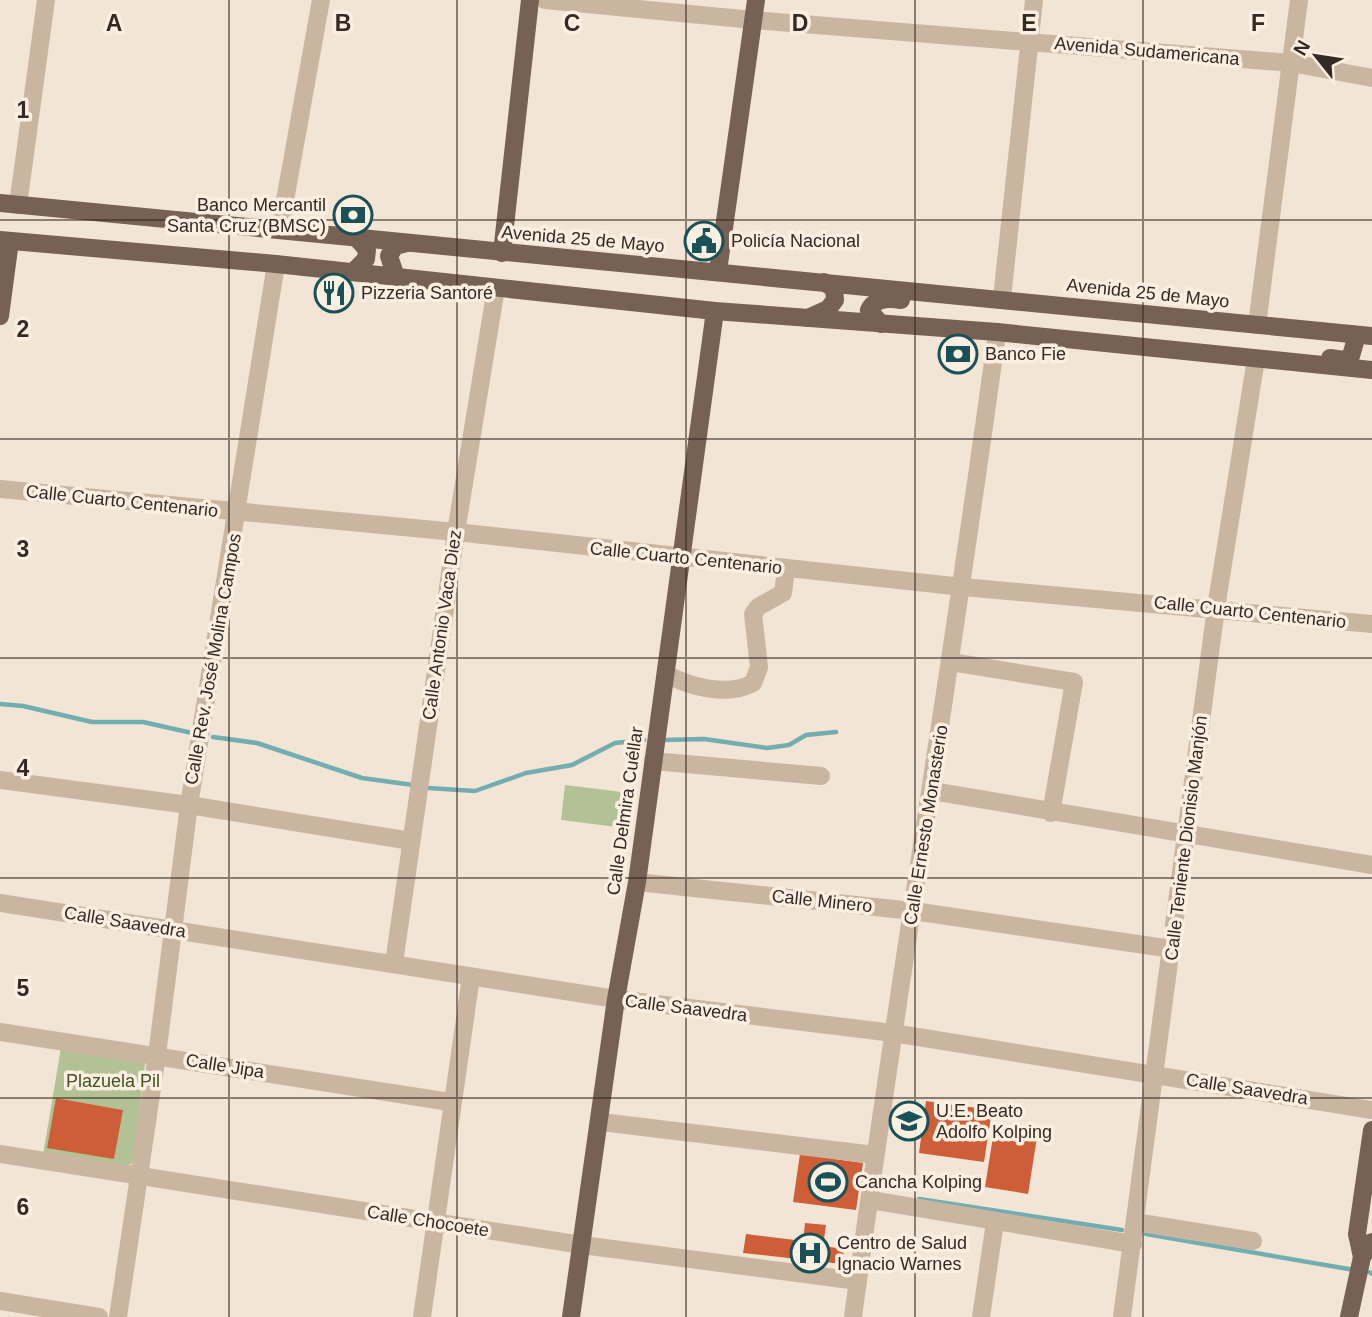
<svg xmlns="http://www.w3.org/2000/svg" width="1372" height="1317" viewBox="0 0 1372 1317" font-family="Helvetica,sans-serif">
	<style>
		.green { fill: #b2c295; fill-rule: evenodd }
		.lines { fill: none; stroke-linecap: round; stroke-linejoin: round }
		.stream { stroke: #72adb1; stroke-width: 4.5 }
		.building { fill: #ce5e37 }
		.minor { stroke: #cab5a1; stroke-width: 18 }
		.major { stroke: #776054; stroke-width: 18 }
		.grid { fill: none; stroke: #342924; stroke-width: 2; stroke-opacity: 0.55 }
		.labels { text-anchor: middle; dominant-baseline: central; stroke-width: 7; stroke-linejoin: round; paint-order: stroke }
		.street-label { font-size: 18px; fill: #342924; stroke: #faefe1 }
		.poi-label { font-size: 18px; fill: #342924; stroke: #faefe1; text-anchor: start }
		.park-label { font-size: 18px; fill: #425426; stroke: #faefe1 }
		.grid-label { font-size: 23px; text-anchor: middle; font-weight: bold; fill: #342924; stroke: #faefe1; stroke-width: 7; stroke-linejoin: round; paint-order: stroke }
	</style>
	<rect width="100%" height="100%" fill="#f2e5d5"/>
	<!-- green -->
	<g class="green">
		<polygon points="565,785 630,793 625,828 561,820"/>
		<path d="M61,1048L134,1057L145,1064L135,1155L131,1164L125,1166L43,1155ZM57,1098L122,1110L114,1159Z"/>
	</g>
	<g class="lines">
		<!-- stream -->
		<g class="stream">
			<polyline points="0,704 23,706 92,722 143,722 192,733"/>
			<polyline points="213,737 257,743 362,778 413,785"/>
			<polyline points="664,740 704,739 767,748 789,745 806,735 836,732"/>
			<polyline points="428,788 475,791 526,773 572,765 615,743 644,740"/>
			<polyline points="919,1199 1122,1230"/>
			<polyline points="1146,1234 1354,1270"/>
			<polyline points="1369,1272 1372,1274"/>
		</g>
	</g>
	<!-- building -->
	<g class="building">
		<polygon points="56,1098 123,1110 114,1159 47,1148"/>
		<polygon points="926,1101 992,1110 984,1162 919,1153"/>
		<polygon points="995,1124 1038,1131 1028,1194 985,1187"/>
		<polygon points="800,1154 863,1163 856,1210 793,1202"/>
		<polygon points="805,1223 826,1225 823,1246 844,1249 842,1264 743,1253 746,1234 803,1241"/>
	</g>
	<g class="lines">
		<!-- minor -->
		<g class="minor">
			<polyline points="545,0 753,20 1291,63 1372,78"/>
			<polyline points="18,205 46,0"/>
			<polyline points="280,228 321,0"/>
			<polyline points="1002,298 1034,0"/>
			<polyline points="1257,325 1299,0"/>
			<polyline points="0,489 456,532 963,587 1372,624"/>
			<polyline points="951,662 1074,682 1051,813"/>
			<path d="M666,674C690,687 728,697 753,683L759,667L753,614L758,607L783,593L786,569"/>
			<polyline points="653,761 821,776"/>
			<polyline points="0,780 189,805 411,841"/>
			<polyline points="932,791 1372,865"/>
			<polyline points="637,882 913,911 1172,949"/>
			<polyline points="0,903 616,999 893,1033 1372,1110"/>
			<polyline points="394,963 456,532 496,288"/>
			<polyline points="0,1032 450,1102"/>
			<polyline points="601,1122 875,1155"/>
			<polyline points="0,1154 582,1245 858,1281"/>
			<polyline points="871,1200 1133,1244"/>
			<polyline points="1135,1222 1253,1241"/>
			<polyline points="0,1301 99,1317"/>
			<polyline points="118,1317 157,1055 189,805 276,264"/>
			<polyline points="422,1317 471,977"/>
			<path d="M853,1317C897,988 953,661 997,332"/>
			<polyline points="981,1317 995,1222"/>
			<polyline points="1122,1317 1216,608 1256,359"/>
		</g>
		<!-- major -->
		<g class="major">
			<polyline points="0,203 1372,336"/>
			<polyline points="0,240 276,264 715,311 997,332 1372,370"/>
			<polyline points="502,253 530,0"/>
			<polyline points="718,271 756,0"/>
			<polyline points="353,272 366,259 367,250 356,237"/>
			<polyline points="396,277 389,256 395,246 407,243"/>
			<polyline points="0,316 10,241"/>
			<polyline points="808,318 828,309 835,300 834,289 824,282"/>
			<path d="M881,324L869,310C875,298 889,298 901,300"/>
			<polyline points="1330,358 1344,360 1351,356 1355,342 1351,334"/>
			<polyline points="1362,1257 1357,1234 1372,1130"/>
			<polyline points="571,1317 616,999 637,882 715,311"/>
			<polyline points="1349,1317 1362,1257 1372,1242"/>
		</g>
	</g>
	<!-- grid -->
	<path class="grid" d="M229,0V1317M457,0V1317M686,0V1317M915,0V1317M1143,0V1317M0,220H1372M0,439H1372M0,658H1372M0,878H1372M0,1098H1372"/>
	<!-- icons -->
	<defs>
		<symbol id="bank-ring" viewBox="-11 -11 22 22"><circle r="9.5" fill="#faefe1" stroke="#185258" stroke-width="1.5"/><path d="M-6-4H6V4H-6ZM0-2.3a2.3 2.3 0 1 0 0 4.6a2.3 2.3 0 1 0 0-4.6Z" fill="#185258"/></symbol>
		<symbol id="civic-ring" viewBox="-11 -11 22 22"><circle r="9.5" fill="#faefe1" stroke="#185258" stroke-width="1.5"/><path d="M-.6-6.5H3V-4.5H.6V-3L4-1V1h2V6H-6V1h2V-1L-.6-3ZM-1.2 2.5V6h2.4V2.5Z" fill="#185258"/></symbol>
		<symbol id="restaurant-ring" viewBox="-11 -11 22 22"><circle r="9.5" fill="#faefe1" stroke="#185258" stroke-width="1.5"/><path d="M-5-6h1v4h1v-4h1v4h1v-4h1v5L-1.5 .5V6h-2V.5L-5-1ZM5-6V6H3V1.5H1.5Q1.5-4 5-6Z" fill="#185258"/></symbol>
		<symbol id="school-ring" viewBox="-11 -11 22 22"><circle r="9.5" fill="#faefe1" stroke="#185258" stroke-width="1.5"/><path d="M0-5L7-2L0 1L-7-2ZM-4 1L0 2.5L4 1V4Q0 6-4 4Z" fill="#185258"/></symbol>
		<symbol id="stadium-ring" viewBox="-11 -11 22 22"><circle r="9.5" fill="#faefe1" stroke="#185258" stroke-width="1.5"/><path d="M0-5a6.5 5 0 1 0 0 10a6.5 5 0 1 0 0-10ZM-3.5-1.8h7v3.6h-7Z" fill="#185258"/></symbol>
		<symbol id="hospital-ring" viewBox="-11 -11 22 22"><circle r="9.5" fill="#faefe1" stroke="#185258" stroke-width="1.5"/><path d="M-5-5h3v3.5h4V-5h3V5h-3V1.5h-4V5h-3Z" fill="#185258"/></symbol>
	</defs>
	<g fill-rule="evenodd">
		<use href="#bank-ring" x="331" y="193" width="44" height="44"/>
		<use href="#civic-ring" x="682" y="219" width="44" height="44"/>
		<use href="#restaurant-ring" x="312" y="271" width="44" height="44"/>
		<use href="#bank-ring" x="936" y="332" width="44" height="44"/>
		<use href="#school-ring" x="887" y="1099" width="44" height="44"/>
		<use href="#stadium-ring" x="806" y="1160" width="44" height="44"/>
		<use href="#hospital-ring" x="788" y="1231" width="44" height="44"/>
	</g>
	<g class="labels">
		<!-- street labels -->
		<g class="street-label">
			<text transform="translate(1147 51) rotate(5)">Avenida Sudamericana</text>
			<text transform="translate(583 239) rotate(5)">Avenida 25 de Mayo</text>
			<text transform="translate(1148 293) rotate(6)">Avenida 25 de Mayo</text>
			<text transform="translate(122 501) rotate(6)">Calle Cuarto Centenario</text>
			<text transform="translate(686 558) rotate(6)">Calle Cuarto Centenario</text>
			<text transform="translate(1250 612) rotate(6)">Calle Cuarto Centenario</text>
			<text transform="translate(442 625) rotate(-82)">Calle Antonio Vaca Diez</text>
			<text transform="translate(213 659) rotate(-80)">Calle Rev. José Molina Campos</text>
			<text transform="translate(625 811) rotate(-82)">Calle Delmira Cuéllar</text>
			<text transform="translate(926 825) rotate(-81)">Calle Ernesto Monasterio</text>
			<text transform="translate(1186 838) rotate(-83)">Calle Teniente Dionisio Manjón</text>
			<text transform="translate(822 901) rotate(6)">Calle Minero</text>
			<text transform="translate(125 922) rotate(9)">Calle Saavedra</text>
			<text transform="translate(686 1008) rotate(7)">Calle Saavedra</text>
			<text transform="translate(225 1066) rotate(9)">Calle Jipa</text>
			<text transform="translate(1247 1089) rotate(9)">Calle Saavedra</text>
			<text transform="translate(428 1221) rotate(9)">Calle Chocoete</text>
		</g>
		<!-- poi labels -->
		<g class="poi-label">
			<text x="326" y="205" text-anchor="end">Banco Mercantil<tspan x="326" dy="21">Santa Cruz (BMSC)</tspan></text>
			<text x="731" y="241">Policía Nacional</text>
			<text x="361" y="293">Pizzeria Santoré</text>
			<text x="985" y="354">Banco Fie</text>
			<text x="936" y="1111">U.E. Beato<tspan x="936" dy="21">Adolfo Kolping</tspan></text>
			<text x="855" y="1182">Cancha Kolping</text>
			<text x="837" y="1243">Centro de Salud<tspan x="837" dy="21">Ignacio Warnes</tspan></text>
		</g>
		<!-- park labels -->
		<g class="park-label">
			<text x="113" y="1081">Plazuela Pil</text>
		</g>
	</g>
	<g class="grid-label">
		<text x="114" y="31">A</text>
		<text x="343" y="31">B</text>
		<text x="572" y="31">C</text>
		<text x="800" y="31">D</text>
		<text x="1029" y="31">E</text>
		<text x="1258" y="31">F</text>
		<text x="23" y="118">1</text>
		<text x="23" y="337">2</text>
		<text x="23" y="557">3</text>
		<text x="23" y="776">4</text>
		<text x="23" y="996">5</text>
		<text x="23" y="1215">6</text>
	</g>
	<!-- north arrow -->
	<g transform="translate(1316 56) rotate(300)" stroke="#faefe1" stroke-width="5" paint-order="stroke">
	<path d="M0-5L12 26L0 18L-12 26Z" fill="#342924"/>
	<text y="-10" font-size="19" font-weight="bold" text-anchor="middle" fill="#342924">N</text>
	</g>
</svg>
